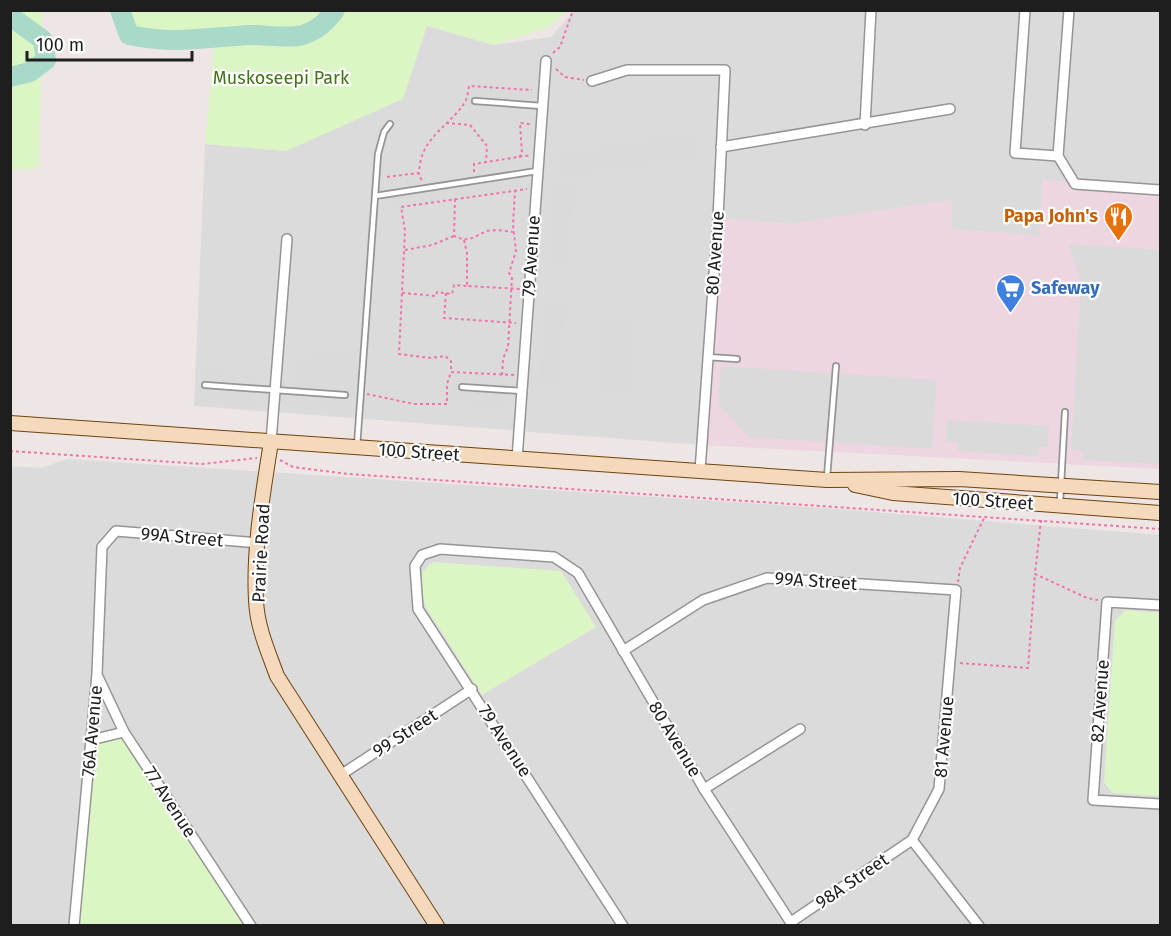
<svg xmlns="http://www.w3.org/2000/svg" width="1171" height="936" viewBox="0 0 1171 936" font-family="'Fira Sans',sans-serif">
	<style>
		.residential { fill: #dcdbdc }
		.commercial { fill: #eed5e2 }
		.park { fill: #dbf5c4 }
		.parking { fill: #dadada }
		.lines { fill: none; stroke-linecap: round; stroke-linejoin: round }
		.river { stroke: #a8d9c9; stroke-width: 20 }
		.lane-casing { stroke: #959595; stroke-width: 8 }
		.street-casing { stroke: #959595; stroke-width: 12 }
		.secondary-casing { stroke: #6e430c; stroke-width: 16 }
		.path { stroke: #f074ab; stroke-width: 2; stroke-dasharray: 3 3; stroke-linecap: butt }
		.lane { stroke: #fff; stroke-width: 4.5 }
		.street { stroke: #fff; stroke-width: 9 }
		.secondary { stroke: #f5d9bc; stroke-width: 14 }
		.labels { text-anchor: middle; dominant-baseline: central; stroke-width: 4.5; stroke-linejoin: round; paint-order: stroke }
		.park-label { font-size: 18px; fill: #407513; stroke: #fff }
		.food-label { font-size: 18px; font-weight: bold; fill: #c56008; stroke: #fff; text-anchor: end }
		.street-label { font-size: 18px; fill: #1e1e1e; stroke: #fff }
		.shop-label { font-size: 18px; font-weight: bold; fill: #366cbe; stroke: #fff; text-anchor: start }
	</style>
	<rect width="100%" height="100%" fill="#eee6e5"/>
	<!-- residential -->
	<g class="residential">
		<polygon points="574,11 1160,11 1160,190 1039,236 950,229 952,200 789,224 718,218 701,445 194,406 205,144 286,151 427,26 494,45 551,37"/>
		<polygon points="67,459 824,508 1160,535 1160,925 11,925 10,466 41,468"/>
	</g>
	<!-- commercial -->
	<polygon class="commercial" points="1043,179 1160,190 1160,469 701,445 718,218 789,224 952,200 951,229 1039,236"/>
	<!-- park -->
	<g class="park">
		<polygon points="11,10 42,11 39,168 11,170"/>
		<path d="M120,11V10L567,11L549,27L494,45L427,26L403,99L286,151L205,144L215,37C181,41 163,42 129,35Z"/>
		<path d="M433,562L561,571L596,627L482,695L426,608C421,591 415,572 433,562Z"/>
		<polygon points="1126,610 1160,613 1160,796 1113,793 1104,783 1115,620"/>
		<polygon points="124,732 251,925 79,926 91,740"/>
	</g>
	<!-- parking -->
	<g class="parking">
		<polygon points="469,88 522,91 519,121 467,118"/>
		<polygon points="693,134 696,156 562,176 558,154"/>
		<polygon points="520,158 521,188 392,207 386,179 418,174 419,182 476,174 476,165"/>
		<polygon points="554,184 574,186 568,265 548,263"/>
		<polygon points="1069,244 1160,250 1160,464 1083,460 1083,451 1071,450 1081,282"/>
		<polygon points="456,286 510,290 508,320 446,316 447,296 455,296"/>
		<polygon points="544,301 565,302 560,386 539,384"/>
		<polygon points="601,322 633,324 628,393 597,391"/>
		<polygon points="312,350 356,352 352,413 290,409 297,357 311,358"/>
		<polygon points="721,366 937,380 932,449 749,437 718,404"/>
		<polygon points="202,371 257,375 255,406 200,402"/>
		<polygon points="454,373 507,376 505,406 451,402"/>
		<polygon points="947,420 1049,426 1048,447 1038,447 1038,456 958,451 958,442 946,441"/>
	</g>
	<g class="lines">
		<!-- river -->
		<g class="river">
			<path d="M120,10L129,35C176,45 206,37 252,35C268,35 288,39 303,35C318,30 326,22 335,10"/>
			<polyline points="10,16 43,40 46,60 30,72 10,77"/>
		</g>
		<defs>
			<g id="lane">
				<polyline points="475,101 542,106"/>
				<polyline points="375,196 537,171"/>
				<polyline points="708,357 737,359"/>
				<polyline points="205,385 345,395"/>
				<polyline points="462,387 522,391"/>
				<polyline points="357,446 378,154 384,132 390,124"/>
				<polyline points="827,477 836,366"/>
				<polyline points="1060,502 1065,412"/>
			</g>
			<g id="street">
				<polyline points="1025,10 1015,153 1058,156"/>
				<polyline points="1069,10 1058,156 1075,184 1160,190"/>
				<polyline points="592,81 627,70 725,70 718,218 700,471"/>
				<polyline points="865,125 871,10"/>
				<polyline points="721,147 950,109"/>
				<polyline points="271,442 287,239"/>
				<polyline points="517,459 546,61"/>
				<polyline points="1160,605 1107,602 1093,800 1160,804"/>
				<polyline points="623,651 703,600 767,578 956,590 939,789 912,840 791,922"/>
				<polyline points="98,677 124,732 251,926"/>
				<polyline points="91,740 124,732"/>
				<polyline points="339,776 472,689"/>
				<polyline points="704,789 800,729"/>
				<polyline points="912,840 979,926"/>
				<polyline points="74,926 97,674 102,547 116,531 258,543"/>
				<polyline points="623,926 418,609 415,566 422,555 440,549 554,557 578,573 704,789 793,926"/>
			</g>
			<g id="secondary">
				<polyline points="10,423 827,480 959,479 1160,492"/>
				<path d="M271,442C263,493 253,549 256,600C257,627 268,651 277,676L437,926"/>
				<polyline points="855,485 893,493 1160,513"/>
			</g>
		</defs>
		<!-- lane casing -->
		<use href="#lane" class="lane-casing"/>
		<!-- street casing -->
		<use href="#street" class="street-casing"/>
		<!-- secondary casing -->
		<use href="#secondary" class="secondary-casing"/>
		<!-- path -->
		<g class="path">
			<polyline points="553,53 560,47 573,10"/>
			<polyline points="556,69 565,77 584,80"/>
			<polyline points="446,123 470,125 487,146 486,162"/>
			<polyline points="519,157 522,154 520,123 530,124"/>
			<polyline points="474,172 474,164 531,155"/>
			<polyline points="387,177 418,173"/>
			<path d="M422,180C417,175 419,172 420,164C425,134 453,124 466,100C468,96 468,90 469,86L532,90"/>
			<path d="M455,199L454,236C469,243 473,237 487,231C494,229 505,231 513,232"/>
			<polyline points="464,240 467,253 467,286 521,289"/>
			<polyline points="405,250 432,245 454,236"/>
			<polyline points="402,293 436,296 437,292 452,294 454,285 467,286"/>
			<polyline points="446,293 444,318 516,323"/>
			<polyline points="502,375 503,359 508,347 512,277 509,273 516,251 513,225 515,190"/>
			<polyline points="514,375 451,372 451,361 445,356 431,358 399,354 405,231 401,207 527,189"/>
			<polyline points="367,394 414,404 447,404 447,384 451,372"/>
			<polyline points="10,451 202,464 257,458"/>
			<polyline points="280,460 293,467 348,474 1160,529"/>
			<polyline points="1041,520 1035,574 1087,598 1098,600"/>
			<polyline points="958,582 960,568 985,516"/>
			<polyline points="960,663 1028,668 1035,574"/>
		</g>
		<!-- lane -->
		<use href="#lane" class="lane"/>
		<!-- street -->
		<use href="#street" class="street"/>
		<!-- secondary -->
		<use href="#secondary" class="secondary"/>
	</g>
	<!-- icons -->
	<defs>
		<symbol id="restaurant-pin" viewBox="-11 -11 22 30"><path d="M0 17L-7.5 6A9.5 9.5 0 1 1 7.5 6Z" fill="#e8710a" stroke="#fff"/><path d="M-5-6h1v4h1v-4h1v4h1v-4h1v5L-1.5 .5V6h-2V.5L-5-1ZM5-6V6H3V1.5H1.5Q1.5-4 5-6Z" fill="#fff"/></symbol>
		<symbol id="supermarket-pin" viewBox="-11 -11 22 30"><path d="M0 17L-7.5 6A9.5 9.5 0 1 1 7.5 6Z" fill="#3f7fe0" stroke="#fff"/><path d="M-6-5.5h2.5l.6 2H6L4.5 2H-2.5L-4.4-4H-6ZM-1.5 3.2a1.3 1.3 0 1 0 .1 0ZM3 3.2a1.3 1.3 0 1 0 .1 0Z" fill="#fff"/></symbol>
	</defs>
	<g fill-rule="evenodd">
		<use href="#restaurant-pin" x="1102" y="200" width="33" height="45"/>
		<use href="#supermarket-pin" x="994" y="272" width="33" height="45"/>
	</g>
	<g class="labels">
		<!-- park labels -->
		<g class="park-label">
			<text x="281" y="78">Muskoseepi Park</text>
		</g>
		<!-- food labels -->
		<g class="food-label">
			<text x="1098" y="216">Papa John's</text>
		</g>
		<!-- street labels -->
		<g class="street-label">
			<text transform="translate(715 253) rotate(-86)">80 Avenue</text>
			<text transform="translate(531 256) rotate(-86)">79 Avenue</text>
			<text transform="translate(419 452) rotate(4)">100 Street</text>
			<text transform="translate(993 501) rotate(4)">100 Street</text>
			<text transform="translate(182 537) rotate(5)">99A Street</text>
			<text transform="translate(261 553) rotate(-87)">Prairie Road</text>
			<text transform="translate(816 581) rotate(4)">99A Street</text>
			<text transform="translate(1100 701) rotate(-86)">82 Avenue</text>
			<text transform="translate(92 731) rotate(-85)">76A Avenue</text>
			<text transform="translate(405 733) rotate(-33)">99 Street</text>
			<text transform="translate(944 737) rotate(-85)">81 Avenue</text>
			<text transform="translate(675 739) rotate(59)">80 Avenue</text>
			<text transform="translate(505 741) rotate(57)">79 Avenue</text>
			<text transform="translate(170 802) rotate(57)">77 Avenue</text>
			<text transform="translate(852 881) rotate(-34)">98A Street</text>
		</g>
		<!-- shop labels -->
		<g class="shop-label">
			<text x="1031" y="288">Safeway</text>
		</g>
	</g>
	<!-- border -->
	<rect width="1171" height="936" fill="none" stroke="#1e1e1e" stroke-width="24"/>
	<!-- scale -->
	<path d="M27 51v9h165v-9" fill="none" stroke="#1e1e1e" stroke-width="3"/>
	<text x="36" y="51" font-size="18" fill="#1e1e1e" stroke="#ffffff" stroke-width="4.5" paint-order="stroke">100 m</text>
</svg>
